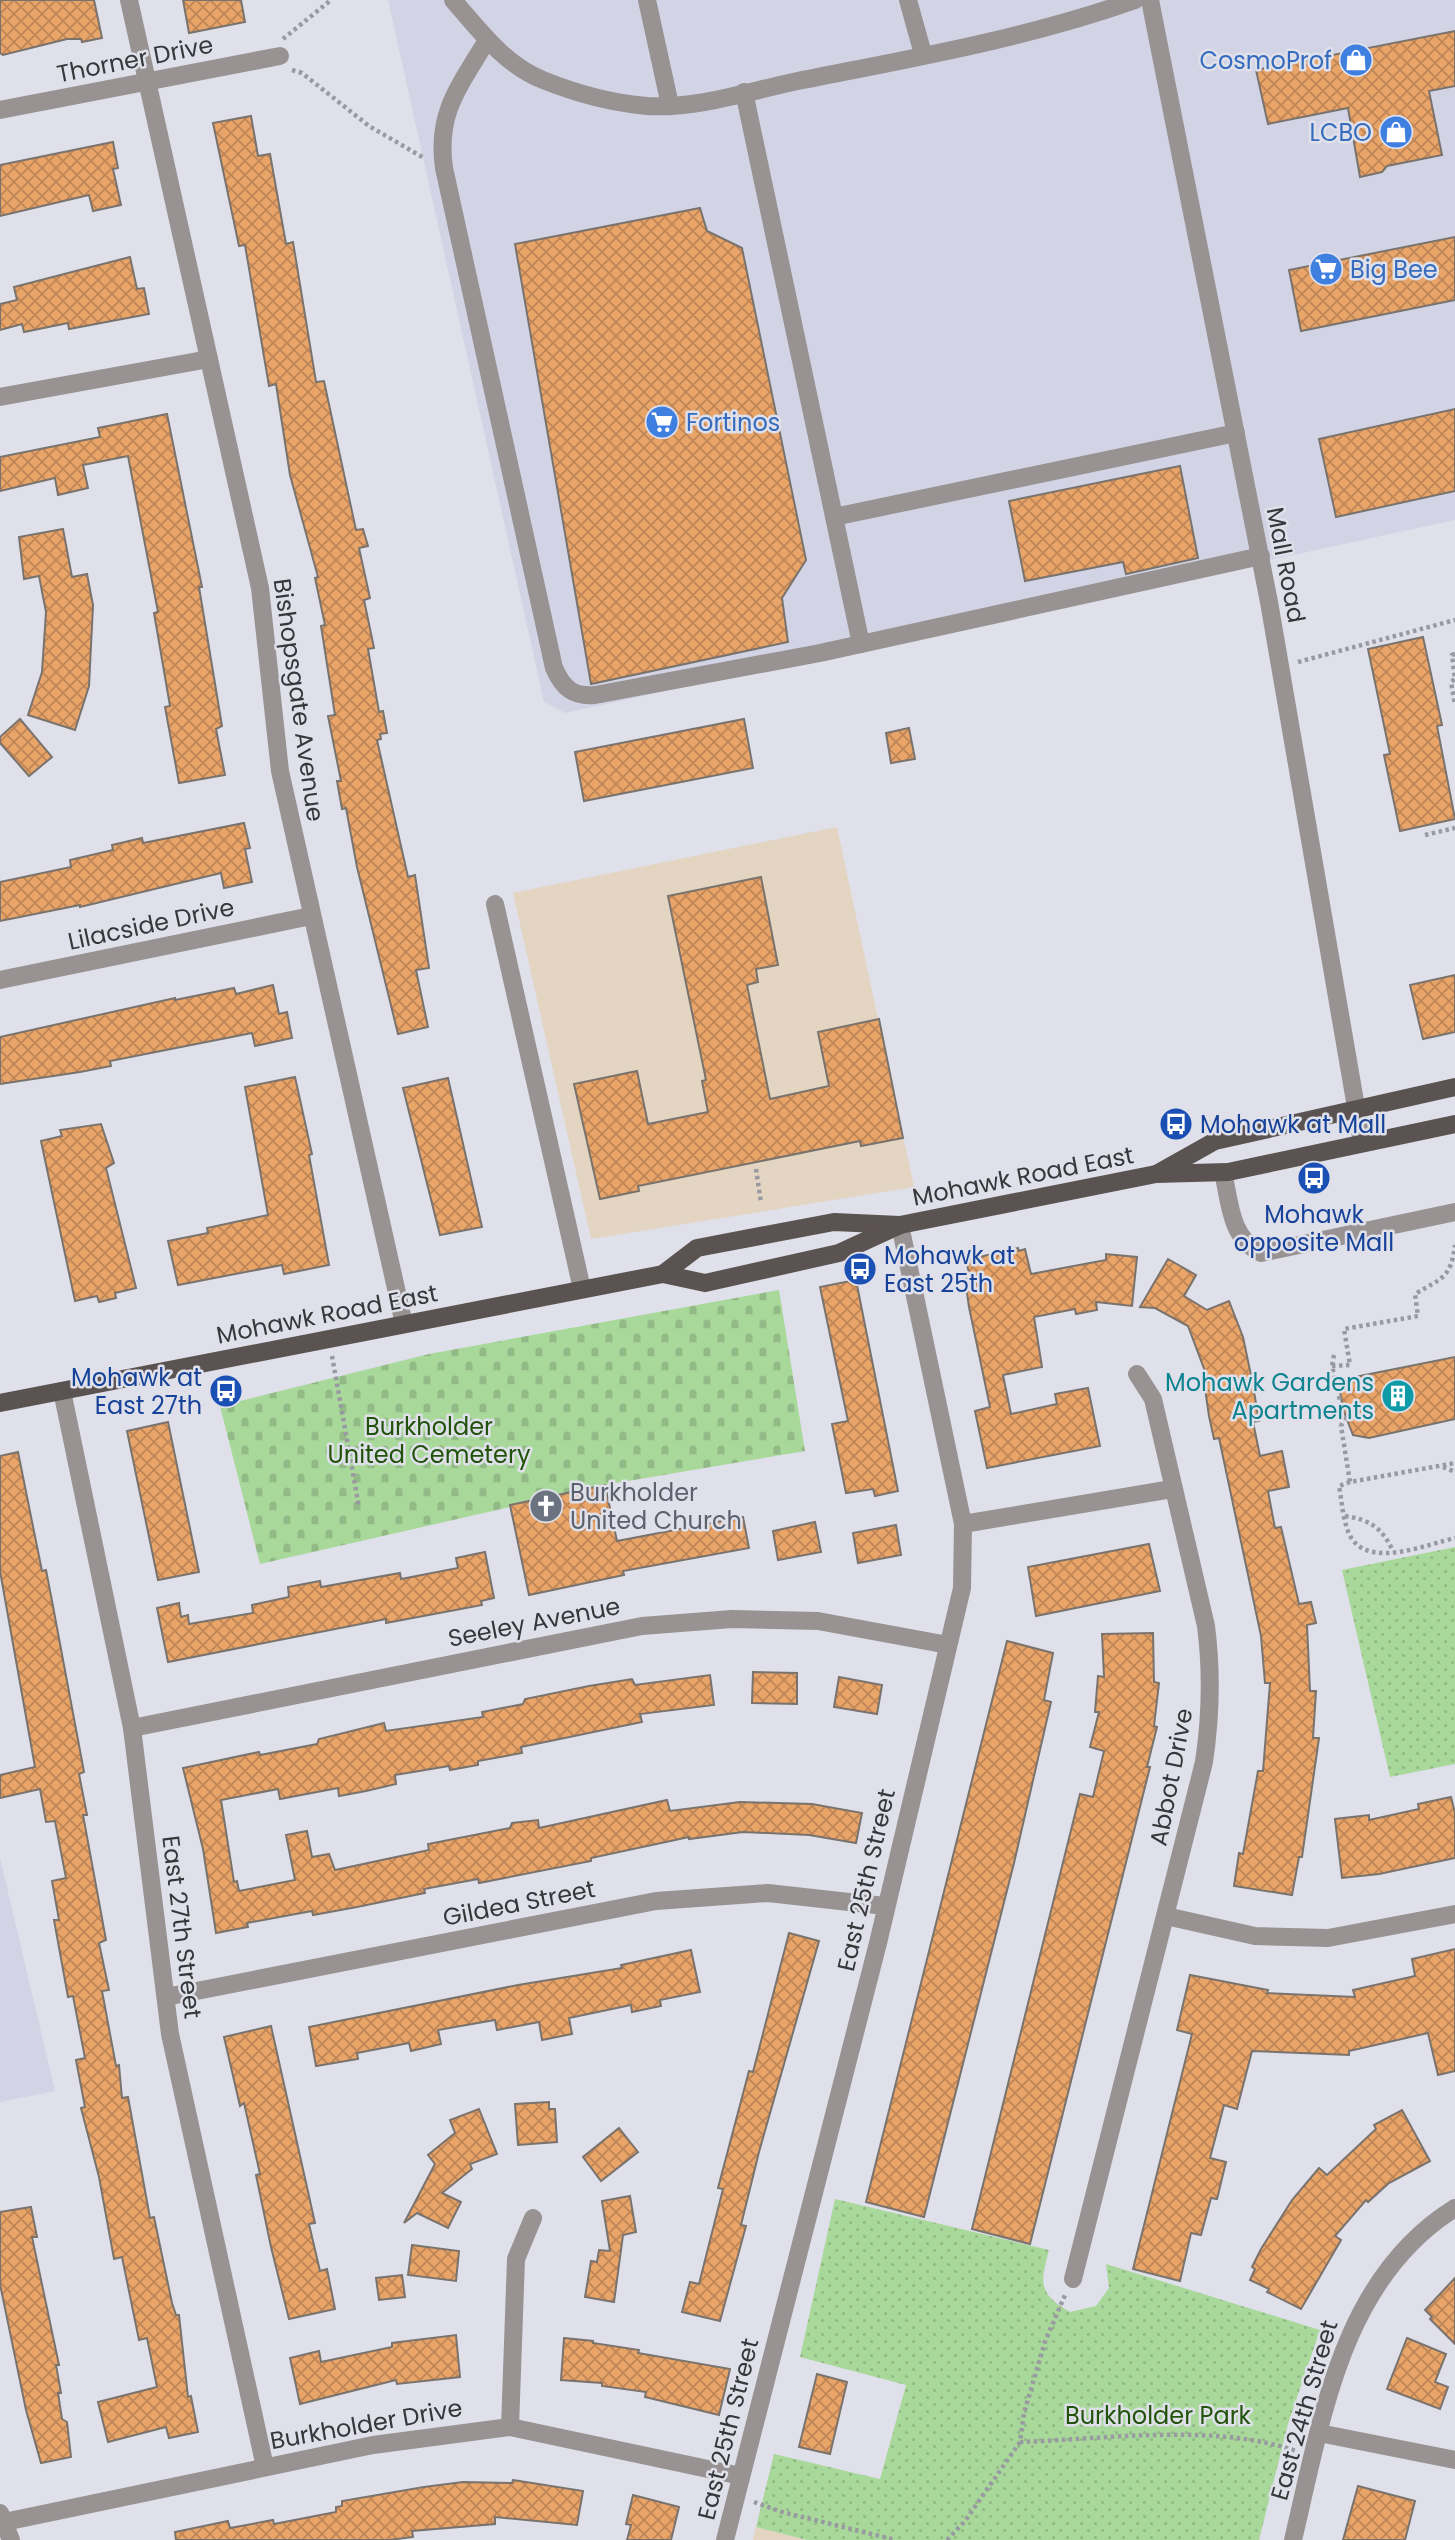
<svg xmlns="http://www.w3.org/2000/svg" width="1455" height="2540" viewBox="0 0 1455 2540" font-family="Poppins,sans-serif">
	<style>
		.built { fill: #d2d4e5 }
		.education { fill: #e3d5c2 }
		.grass { fill: url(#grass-dots) }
		.cemetery { fill: url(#cemetery-stones) }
		.building { fill: url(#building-cross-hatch); stroke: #7a736d; stroke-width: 2 }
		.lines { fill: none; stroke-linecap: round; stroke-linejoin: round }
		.path { stroke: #999aa1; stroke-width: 4.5; stroke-dasharray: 3.5 3.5; stroke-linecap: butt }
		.minor { stroke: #989392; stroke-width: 18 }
		.major { stroke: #5b5351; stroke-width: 18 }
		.labels { text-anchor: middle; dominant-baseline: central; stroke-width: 5; stroke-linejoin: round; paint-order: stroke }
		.street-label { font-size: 24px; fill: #36373a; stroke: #dfe0ea }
		.shop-label { font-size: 24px; fill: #366cbe; stroke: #dfe0ea; text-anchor: end }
		.transit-label { font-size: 24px; fill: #164399; stroke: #dfe0ea; text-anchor: start }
		.culture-label { font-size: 24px; fill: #0d838f; stroke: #dfe0ea; text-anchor: end }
		.park-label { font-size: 24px; fill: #22530b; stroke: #dfe0ea }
		.worship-label { font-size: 24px; fill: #5b616d; stroke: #dfe0ea; text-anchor: start }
	</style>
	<defs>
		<pattern id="grass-dots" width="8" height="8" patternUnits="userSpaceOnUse" patternTransform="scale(1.75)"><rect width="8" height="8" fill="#a9d89b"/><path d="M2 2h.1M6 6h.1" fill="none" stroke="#92ba86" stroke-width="1.8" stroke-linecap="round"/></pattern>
		<pattern id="cemetery-stones" width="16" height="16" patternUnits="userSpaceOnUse" patternTransform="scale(1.75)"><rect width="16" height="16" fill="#a9d89b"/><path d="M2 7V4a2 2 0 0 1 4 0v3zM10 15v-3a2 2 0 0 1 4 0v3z" fill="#92ba86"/></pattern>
		<pattern id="building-cross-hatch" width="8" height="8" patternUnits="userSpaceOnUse" patternTransform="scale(1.75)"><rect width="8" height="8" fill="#e9a468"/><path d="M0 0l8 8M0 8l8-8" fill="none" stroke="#be8657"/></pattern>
	</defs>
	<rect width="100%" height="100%" fill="#dfe0ea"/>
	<!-- built -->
	<g class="built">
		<polygon points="388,0 1455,0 1455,520 565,713 544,702"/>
		<polygon points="0,1858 55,2091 0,2102"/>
	</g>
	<!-- education -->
	<g class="education">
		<polygon points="837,827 914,1187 591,1239 513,893"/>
		<polygon points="756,2527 807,2540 753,2540"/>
	</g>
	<!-- grass -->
	<g class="grass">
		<polygon points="1455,1547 1455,1764 1390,1777 1342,1570"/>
		<path d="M835,2199L1049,2250C1040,2284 1038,2293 1070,2312L1096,2306L1109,2288L1106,2264L1320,2330L1288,2424L1259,2540H807L756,2527L774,2454L880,2479L906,2385L800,2357Z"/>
	</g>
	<!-- cemetery -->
	<polygon class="cemetery" points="779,1290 805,1451 616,1483 260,1564 220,1406 429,1354"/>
	<!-- building -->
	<g class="building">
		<polygon points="0,0 94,0 102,38 82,42 81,39 67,39 3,55 0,53"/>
		<polygon points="183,0 241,0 245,22 189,33"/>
		<polygon points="1455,31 1455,86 1429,91 1442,155 1387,166 1382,172 1360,177 1348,108 1268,124 1256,70"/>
		<polygon points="251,116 258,156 270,154 286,244 293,242 316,382 324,381 356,530 363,529 368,546 359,548 370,598 364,600 374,648 368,649 379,712 383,711 387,733 380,734 381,739 377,740 408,877 415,875 429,968 416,970 428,1027 398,1034 357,867 346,808 342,809 337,781 341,781 328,716 335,715 321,626 325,625 315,578 318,577 290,475 276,384 269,386 245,245 239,246 213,123"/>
		<polygon points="113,142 118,168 113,169 121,205 93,211 89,195 0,216 0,165"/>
		<polygon points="700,208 707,231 742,248 806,560 782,598 788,642 591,684 515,244"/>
		<polygon points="1455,237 1455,300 1301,331 1289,270"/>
		<polygon points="130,257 137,289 144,288 149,314 69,329 68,323 24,332 22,324 0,330 0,304 17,300 14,287"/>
		<polygon points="1455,409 1455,491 1336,517 1319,439"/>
		<polygon points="167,414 202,587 199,587 222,726 216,729 225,775 179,783 165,707 170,706 154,613 158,612 128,456 83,465 88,488 58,495 55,478 0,491 0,457 100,437 98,428"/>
		<polygon points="1180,466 1198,558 1126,574 1123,562 1025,581 1009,501"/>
		<polygon points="63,529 72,577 87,574 93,605 89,686 75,730 28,715 42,672 46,612 39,576 24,579 19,537"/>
		<polygon points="1423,637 1442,725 1437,726 1455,819 1400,831 1384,755 1390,754 1368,649"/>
		<polygon points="20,719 52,757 29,776 0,743 0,737"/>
		<polygon points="744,719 753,768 584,801 575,752"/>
		<polygon points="909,728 915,759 891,763 886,733"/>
		<polygon points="244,823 250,848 245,849 252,882 224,888 221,873 80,907 80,905 0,921 0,882 71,867 70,860 113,850 112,845 142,838 143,843"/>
		<polygon points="761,877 778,965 756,969 758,982 747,985 770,1099 829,1086 818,1032 879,1019 903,1138 861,1146 860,1141 638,1186 639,1191 600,1199 574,1084 637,1071 648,1124 708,1112 702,1081 706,1080 668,896"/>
		<polygon points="1455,975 1455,1032 1423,1039 1410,985"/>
		<polygon points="273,985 279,1014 287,1012 292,1038 255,1046 252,1033 110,1061 111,1066 80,1072 0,1084 0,1037 175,998 175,1000 234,988 236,994"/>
		<polygon points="295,1077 312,1154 309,1155 329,1265 284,1274 282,1265 178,1285 168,1241 208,1233 207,1228 268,1215 245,1087"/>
		<polygon points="448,1078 482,1227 440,1235 403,1088"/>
		<polygon points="101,1124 114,1163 106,1168 136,1288 115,1293 116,1298 99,1302 97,1296 75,1301 41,1141 62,1136 60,1130"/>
		<polygon points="1018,1248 1019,1251 1025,1249 1031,1274 1106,1260 1106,1254 1137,1257 1132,1306 1096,1302 1097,1310 1076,1314 1075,1309 1034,1317 1042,1367 1003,1375 1011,1414 1057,1404 1055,1394 1088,1388 1100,1446 987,1468 975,1411 990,1407 969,1307 965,1279 970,1278 966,1260"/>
		<polygon points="1168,1259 1196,1275 1184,1296 1207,1310 1229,1301 1243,1337 1252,1380 1259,1421 1253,1422 1260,1456 1282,1451 1289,1487 1268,1491 1275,1528 1281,1527 1299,1604 1311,1602 1316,1623 1307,1625 1310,1691 1316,1691 1313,1738 1319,1738 1302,1857 1299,1857 1292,1895 1234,1886 1239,1853 1243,1854 1258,1771 1263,1771 1270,1683 1265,1683 1261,1636 1219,1438 1214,1439 1209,1416 1203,1375 1206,1374 1188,1326 1155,1308 1140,1307"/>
		<polygon points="856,1280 898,1491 875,1496 873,1489 846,1493 832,1424 848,1421 820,1287"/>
		<polygon points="1455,1357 1455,1419 1369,1438 1353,1435 1343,1409 1339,1385 1345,1379"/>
		<polygon points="168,1422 199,1572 158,1580 127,1431"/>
		<polygon points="18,1452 42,1571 46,1570 52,1601 84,1772 79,1774 87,1815 83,1815 106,1940 99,1943 109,1990 102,1991 116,2066 119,2065 122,2098 128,2097 150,2218 154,2217 172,2303 176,2315 179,2315 188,2397 191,2396 198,2432 169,2438 166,2427 108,2442 98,2402 157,2387 147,2338 139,2340 122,2257 114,2259 99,2177 81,2108 85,2107 76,2060 85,2058 73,1996 68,1997 54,1920 59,1920 52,1881 66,1878 55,1821 46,1822 40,1789 0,1798 0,1775 35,1767 0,1571 0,1456"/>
		<polygon points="605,1485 617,1541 743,1517 749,1548 623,1571 624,1575 529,1595 510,1505"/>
		<polygon points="815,1522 821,1552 778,1560 773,1531"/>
		<polygon points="896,1525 901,1555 858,1563 853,1533"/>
		<polygon points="1149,1544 1160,1591 1036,1616 1028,1567"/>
		<polygon points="485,1552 494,1598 481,1601 482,1605 386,1623 386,1619 168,1662 157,1608 179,1603 181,1617 188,1615 189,1624 253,1613 252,1605 289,1597 288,1587 320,1581 321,1587 400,1573 401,1579 458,1568 456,1558"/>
		<polygon points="1153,1633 1154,1682 1159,1683 1154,1726 1157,1727 1147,1767 1150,1767 1030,2244 972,2229 1080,1794 1093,1797 1104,1751 1090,1747 1099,1712 1095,1712 1098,1676 1104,1677 1102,1634"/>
		<polygon points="1007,1641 1053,1653 1044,1700 1051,1702 1014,1863 924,2217 866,2202"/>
		<polygon points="753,1672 797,1673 797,1704 752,1703"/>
		<polygon points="710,1675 714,1705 640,1714 642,1722 521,1747 522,1753 478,1761 478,1765 450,1770 449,1766 395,1775 396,1784 366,1791 339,1796 338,1788 280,1799 278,1789 221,1800 234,1882 237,1881 239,1891 295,1880 286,1835 307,1831 312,1857 329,1854 335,1870 429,1850 428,1844 510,1828 512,1823 538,1820 539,1828 667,1800 670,1811 740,1802 812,1804 862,1813 856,1843 809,1835 743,1832 689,1839 689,1837 591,1858 591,1861 479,1883 478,1879 424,1889 425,1893 357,1907 313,1915 312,1911 247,1923 248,1927 216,1933 203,1849 183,1768 259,1752 260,1755 317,1744 319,1739 384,1723 386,1731 483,1717 482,1712 523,1704 525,1699 589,1686 632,1679 635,1685"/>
		<polygon points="839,1677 882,1685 877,1714 834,1707"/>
		<polygon points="1451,1797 1455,1813 1455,1858 1379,1874 1342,1878 1335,1819 1369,1815 1369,1820 1419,1809 1418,1804"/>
		<polygon points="789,1933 819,1941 759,2152 741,2225 746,2226 720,2321 682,2312 690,2282 699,2284 723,2189 718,2188 749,2071 753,2072"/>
		<polygon points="1455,1949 1455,2071 1438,2075 1428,2033 1349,2051 1349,2055 1252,2051 1237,2109 1224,2105 1210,2158 1226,2162 1217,2199 1211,2198 1201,2235 1191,2233 1180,2281 1133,2269 1192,2034 1177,2030 1190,1975 1268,1990 1267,1993 1355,1997 1353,1990 1415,1976 1412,1959"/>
		<polygon points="691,1950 700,1992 660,2000 661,2006 632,2012 631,2005 569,2018 572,2034 542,2040 539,2022 497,2030 495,2020 438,2030 441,2044 411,2051 409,2043 357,2053 358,2059 316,2066 309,2027 518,1985 622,1968 621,1965"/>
		<polygon points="271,2026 315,2223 309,2224 320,2271 327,2269 335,2309 289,2319 271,2247 256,2175 260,2174 244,2103 240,2106 224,2037"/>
		<polygon points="549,2102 549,2109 555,2109 557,2142 518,2145 515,2104"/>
		<polygon points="479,2109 497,2154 470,2164 472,2169 442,2193 461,2202 448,2228 417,2213 404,2223 435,2164 428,2155 455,2133 450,2120"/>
		<polygon points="1402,2110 1430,2161 1389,2183 1368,2202 1366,2200 1335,2236 1341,2240 1301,2309 1267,2292 1269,2289 1250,2280 1255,2269 1252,2267 1261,2249 1292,2200 1319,2168 1327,2175 1376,2129 1374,2125"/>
		<polygon points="619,2128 638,2152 601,2181 583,2157"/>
		<polygon points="630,2196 636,2232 623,2235 614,2302 585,2297 591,2261 597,2262 599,2250 610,2251 602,2201"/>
		<polygon points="31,2207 37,2237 32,2237 59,2365 56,2365 61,2393 58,2393 62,2419 67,2422 71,2457 41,2463 26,2410 0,2284 0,2212"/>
		<polygon points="412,2245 459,2251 456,2281 408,2275"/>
		<polygon points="402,2275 405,2297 379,2300 376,2278"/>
		<polygon points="1455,2278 1455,2344 1430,2319 1432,2317 1425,2310"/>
		<polygon points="456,2335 460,2377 397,2384 396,2380 300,2404 290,2358 319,2351 321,2362 392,2347 392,2343"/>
		<polygon points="564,2338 593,2341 593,2343 639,2350 638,2353 730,2369 719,2415 645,2397 646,2392 602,2386 602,2383 561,2380"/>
		<polygon points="1407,2338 1446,2354 1435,2382 1448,2387 1440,2409 1387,2389"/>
		<polygon points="817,2374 847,2382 830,2454 799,2447"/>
		<polygon points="513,2480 583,2491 577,2525 495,2517 495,2524 412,2531 413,2537 389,2540 176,2540 175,2532 228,2521 230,2528 273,2520 274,2524 336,2512 336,2507 342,2506 342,2501 424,2487 463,2482 512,2483"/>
		<polygon points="1358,2486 1415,2501 1405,2540 1343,2540"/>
		<polygon points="633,2495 679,2507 671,2540 627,2540 631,2525 626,2524"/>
	</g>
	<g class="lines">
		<!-- path -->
		<g class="path">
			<polyline points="283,39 331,0"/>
			<polyline points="292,70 302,73 369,126 424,158"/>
			<polyline points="1455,654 1452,655 1455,679 1451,682 1455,705"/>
			<polyline points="1298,662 1455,620"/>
			<polyline points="1425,835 1455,828"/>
			<polyline points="756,1169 761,1203"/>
			<polyline points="1334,1355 1332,1366 1344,1418 1341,1426 1350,1482 1455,1463"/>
			<polyline points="332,1356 359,1507"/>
			<path d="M1332,1366L1350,1365L1344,1329L1418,1316L1415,1294C1442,1278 1451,1278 1455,1245"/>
			<polyline points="1443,1467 1455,1472"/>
			<path d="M1350,1482L1339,1486C1342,1501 1343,1526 1352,1539C1372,1568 1428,1544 1455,1538"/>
			<path d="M1345,1516C1371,1520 1382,1528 1393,1551"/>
			<path d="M1020,2442C1105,2439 1216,2423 1296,2451"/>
			<polyline points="754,2502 782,2512 896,2540"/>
			<polyline points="947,2540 965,2521 1020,2442 1024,2413 1045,2342 1065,2295"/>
		</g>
		<!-- minor -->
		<g class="minor">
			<polyline points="129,0 260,588 280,771 404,1324"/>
			<path d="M453,0C479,30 505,65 543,80C575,93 613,103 647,106C695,109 747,92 793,82C907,59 1025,39 1135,0"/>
			<polyline points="647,0 670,105"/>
			<polyline points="908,0 923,54"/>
			<polyline points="1150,0 1269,602 1362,1142"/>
			<path d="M487,40C460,86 436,112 444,168L554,668C563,688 573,697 595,695L820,653L1261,556"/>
			<polyline points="744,92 861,644"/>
			<polyline points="0,110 280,56"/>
			<polyline points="0,397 209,359"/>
			<polyline points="834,517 1236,433"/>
			<polyline points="495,904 582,1289"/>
			<polyline points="0,980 311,916"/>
			<path d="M1223,1172C1230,1203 1230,1238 1261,1253L1455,1212"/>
			<polyline points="62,1391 132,1728 170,2034 265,2467"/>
			<polyline points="963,1524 1172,1489"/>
			<polyline points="132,1728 642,1626 732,1619 818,1621 948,1645"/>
			<polyline points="1166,1916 1255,1936 1328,1938 1455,1914"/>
			<polyline points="166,1997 656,1901 768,1893 885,1906"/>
			<path d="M1073,2279L1204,1762C1211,1715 1212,1673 1206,1626L1153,1399L1137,1374"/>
			<polyline points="510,2427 516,2259 533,2218"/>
			<polyline points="1319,2433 1455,2460"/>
			<polyline points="0,2513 11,2540"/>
			<polyline points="0,2523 373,2445 510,2427 741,2476"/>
			<polyline points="725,2540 878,1943 962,1588 963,1524 900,1225"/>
			<path d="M1293,2540C1322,2419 1341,2279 1455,2208"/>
		</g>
		<!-- major -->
		<g class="major">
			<polyline points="1158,1173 1215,1141 1455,1087"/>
			<polyline points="663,1274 697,1248 834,1222 900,1225 1156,1174 1228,1172 1455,1124"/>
			<polyline points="0,1403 663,1274 705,1283 839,1253 900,1225"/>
		</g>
	</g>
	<!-- icons -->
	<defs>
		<symbol id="shop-disc" viewBox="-11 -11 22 22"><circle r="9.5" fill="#3f7fe0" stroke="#dfe0ea"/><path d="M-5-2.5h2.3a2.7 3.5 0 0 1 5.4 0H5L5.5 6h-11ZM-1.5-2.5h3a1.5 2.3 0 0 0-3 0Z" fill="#fff"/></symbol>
		<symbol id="supermarket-disc" viewBox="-11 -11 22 22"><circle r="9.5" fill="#3f7fe0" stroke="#dfe0ea"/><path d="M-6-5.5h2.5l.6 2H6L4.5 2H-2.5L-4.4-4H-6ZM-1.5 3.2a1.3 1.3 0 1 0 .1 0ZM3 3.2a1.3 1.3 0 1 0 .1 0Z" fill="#fff"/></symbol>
		<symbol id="bus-disc" viewBox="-11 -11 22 22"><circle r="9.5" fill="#1a4fb4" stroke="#dfe0ea"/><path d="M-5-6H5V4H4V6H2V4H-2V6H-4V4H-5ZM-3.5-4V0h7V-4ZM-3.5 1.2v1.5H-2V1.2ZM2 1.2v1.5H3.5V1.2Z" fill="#fff"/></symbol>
		<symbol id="building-disc" viewBox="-11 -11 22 22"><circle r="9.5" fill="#0f9aa8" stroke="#dfe0ea"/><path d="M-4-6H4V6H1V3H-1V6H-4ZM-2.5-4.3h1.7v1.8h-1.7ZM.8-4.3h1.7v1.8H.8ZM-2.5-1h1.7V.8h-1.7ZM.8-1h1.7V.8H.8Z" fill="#fff"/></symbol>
		<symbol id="church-disc" viewBox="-11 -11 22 22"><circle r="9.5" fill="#6b7280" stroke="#dfe0ea"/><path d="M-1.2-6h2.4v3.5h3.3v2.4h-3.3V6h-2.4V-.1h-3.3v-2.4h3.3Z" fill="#fff"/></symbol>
	</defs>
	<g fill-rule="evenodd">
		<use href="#shop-disc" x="1337" y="41" width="38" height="38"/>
		<use href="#shop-disc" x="1377" y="113" width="38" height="38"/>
		<use href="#supermarket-disc" x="1307" y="250" width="38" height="38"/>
		<use href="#supermarket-disc" x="643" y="403" width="38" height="38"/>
		<use href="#bus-disc" x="1157" y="1105" width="38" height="38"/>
		<use href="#bus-disc" x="1295" y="1159" width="38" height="38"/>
		<use href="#bus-disc" x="841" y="1250" width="38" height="38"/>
		<use href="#bus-disc" x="207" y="1372" width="38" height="38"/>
		<use href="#building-disc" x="1379" y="1377" width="38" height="38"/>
		<use href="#church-disc" x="527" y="1487" width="38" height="38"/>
	</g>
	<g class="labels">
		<!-- street labels -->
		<g class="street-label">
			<text transform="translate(135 59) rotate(-11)">Thorner Drive</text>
			<text transform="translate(1286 565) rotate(79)">Mall Road</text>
			<text transform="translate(299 700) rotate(82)">Bishopsgate Avenue</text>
			<text transform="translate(151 924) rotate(-12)">Lilacside Drive</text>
			<text transform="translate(1023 1176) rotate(-11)">Mohawk Road East</text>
			<text transform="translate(327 1314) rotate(-11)">Mohawk Road East</text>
			<text transform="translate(534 1622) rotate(-11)">Seeley Avenue</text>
			<text transform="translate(1171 1777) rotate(-79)">Abbot Drive</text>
			<text transform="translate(866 1880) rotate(-77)">East 25th Street</text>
			<text transform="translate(519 1903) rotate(-11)">Gildea Street</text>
			<text transform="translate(182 1927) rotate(83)">East 27th Street</text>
			<text transform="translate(1304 2410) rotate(-74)">East 24th Street</text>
			<text transform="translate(366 2424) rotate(-10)">Burkholder Drive</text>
			<text transform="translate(728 2429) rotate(-76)">East 25th Street</text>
		</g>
		<!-- shop labels -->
		<g class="shop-label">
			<text x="1332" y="60">CosmoProf</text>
			<text x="1372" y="132">LCBO</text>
			<text x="1350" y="269" text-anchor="start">Big Bee</text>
			<text x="686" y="422" text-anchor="start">Fortinos</text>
		</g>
		<!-- transit labels -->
		<g class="transit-label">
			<text x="1200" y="1124">Mohawk at Mall</text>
			<text x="1314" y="1214" text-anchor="middle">Mohawk<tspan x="1314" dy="28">opposite Mall</tspan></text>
			<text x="884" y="1255">Mohawk at<tspan x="884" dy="28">East 25th</tspan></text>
			<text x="202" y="1377" text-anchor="end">Mohawk at<tspan x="202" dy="28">East 27th</tspan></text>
		</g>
		<!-- culture labels -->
		<g class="culture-label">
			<text x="1374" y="1382">Mohawk Gardens<tspan x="1374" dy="28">Apartments</tspan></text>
		</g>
		<!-- park labels -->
		<g class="park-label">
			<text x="429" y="1426">Burkholder<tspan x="429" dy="28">United Cemetery</tspan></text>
			<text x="1158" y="2415">Burkholder Park</text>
		</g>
		<!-- worship labels -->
		<g class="worship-label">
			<text x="570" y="1492">Burkholder<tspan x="570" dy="28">United Church</tspan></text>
		</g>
	</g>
</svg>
